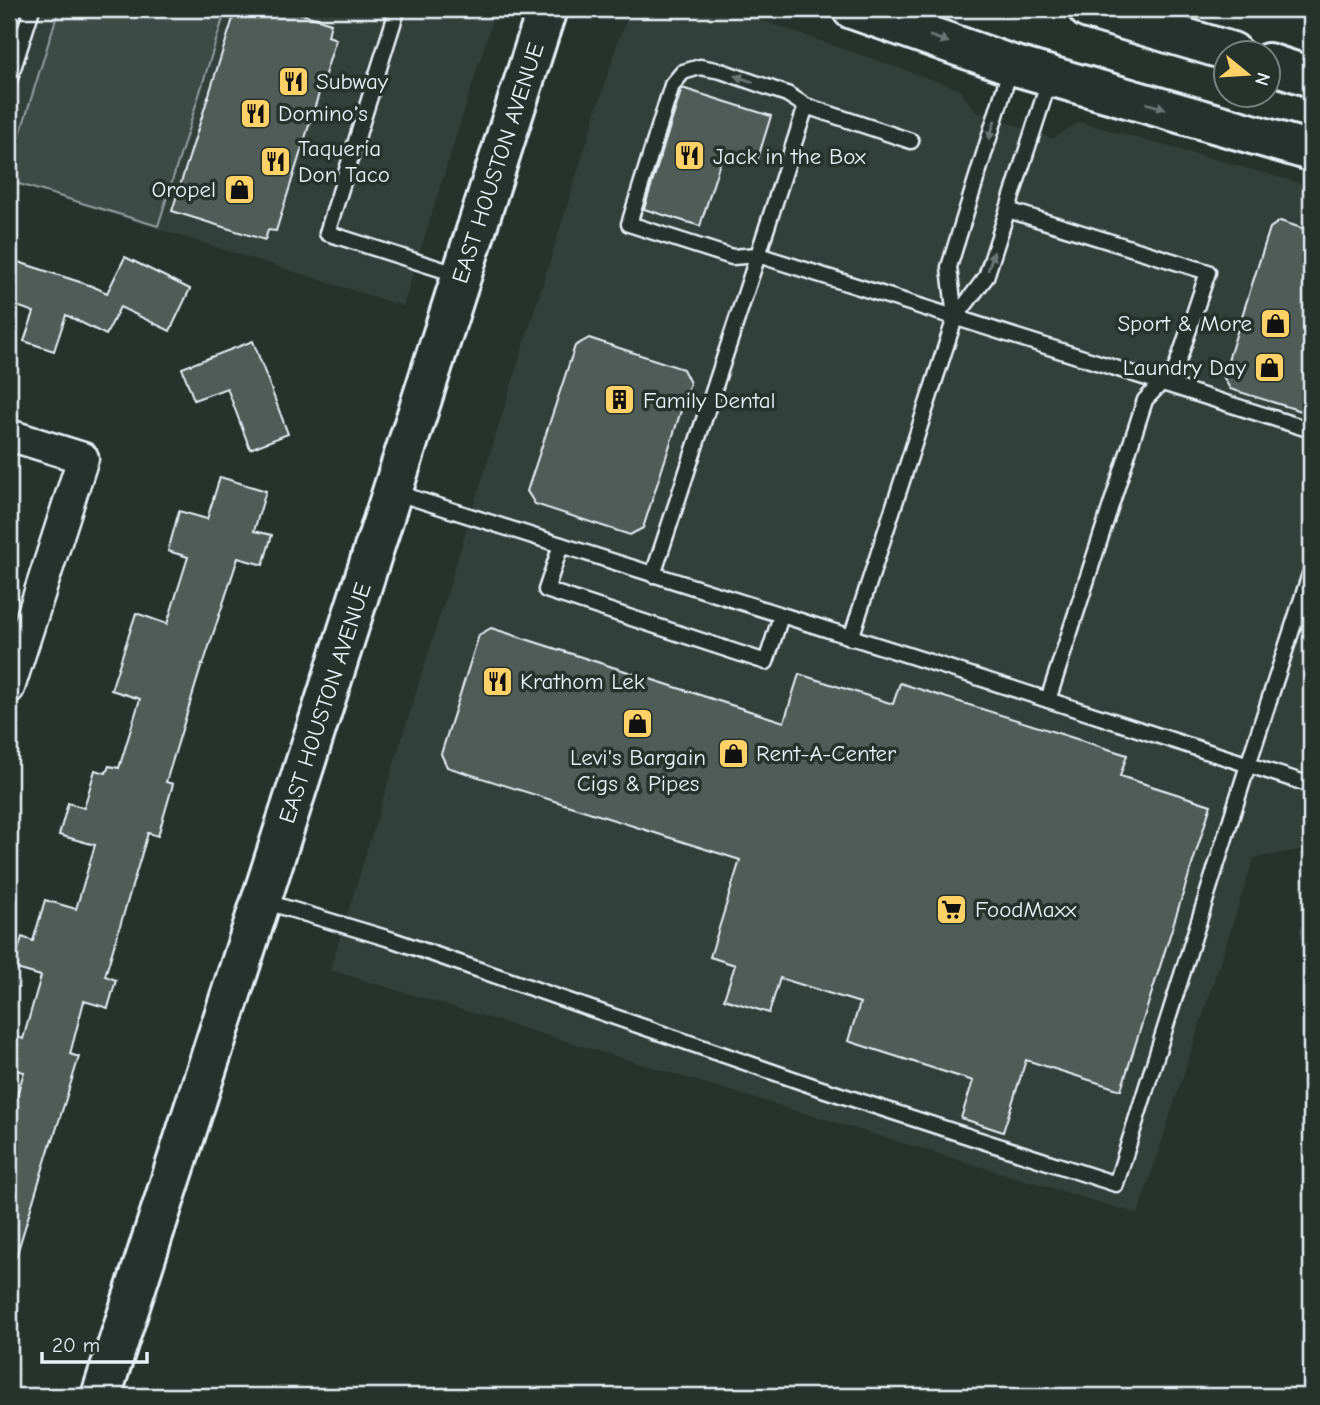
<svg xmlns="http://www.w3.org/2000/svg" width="1320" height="1405" viewBox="0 0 1320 1405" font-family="'Comic Neue',sans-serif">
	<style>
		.built { fill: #333f3a }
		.green { fill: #3e4b47; stroke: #939ea0; stroke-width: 2 }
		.building { fill: #505c59; stroke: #e8f1f8; stroke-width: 2 }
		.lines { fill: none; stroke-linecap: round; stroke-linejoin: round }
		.lane-casing { stroke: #e8f1f8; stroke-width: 19 }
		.street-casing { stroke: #e8f1f8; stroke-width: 35 }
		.secondary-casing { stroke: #e8f1f8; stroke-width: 44 }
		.lane { stroke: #26332d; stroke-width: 14 }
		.street { stroke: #26332d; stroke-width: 30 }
		.secondary { stroke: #26332d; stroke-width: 38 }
		.oneway { fill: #6a7674 }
		.labels { text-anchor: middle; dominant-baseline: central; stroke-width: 7; stroke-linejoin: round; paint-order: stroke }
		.poi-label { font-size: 23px; fill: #e8f1f8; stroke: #26332d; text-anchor: start }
		.street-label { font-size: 23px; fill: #e8f1f8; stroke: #26332d }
	</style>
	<rect width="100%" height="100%" fill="#26332d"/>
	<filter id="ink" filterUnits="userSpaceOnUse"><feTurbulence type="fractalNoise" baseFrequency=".0143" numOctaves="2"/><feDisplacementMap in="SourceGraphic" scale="14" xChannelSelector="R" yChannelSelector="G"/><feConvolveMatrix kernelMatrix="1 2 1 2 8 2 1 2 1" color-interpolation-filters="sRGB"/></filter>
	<g filter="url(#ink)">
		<!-- built -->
		<g class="built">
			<polygon points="9,9 496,9 403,306 9,182"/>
			<polygon points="637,9 728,9 959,89 975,111 1053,139 1079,122 1311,186 1311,848 1254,858 1138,1214 330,970 619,38 628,17"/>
		</g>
		<!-- green -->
		<polygon class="green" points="59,9 226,9 158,226 9,181 9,170"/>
		<!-- building -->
		<g class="building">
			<polygon points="236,9 286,9 331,23 328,36 336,39 276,231 268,230 265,240 172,211"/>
			<polygon points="682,88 771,116 757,161 724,150 700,226 644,209"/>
			<polygon points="1280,221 1311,231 1311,414 1230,389 1223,376 1270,228"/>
			<polygon points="125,257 190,289 170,331 120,307 106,335 66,315 54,351 24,341 34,312 9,303 9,259 92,286 107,293"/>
			<polygon points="589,338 683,369 690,383 643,528 630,535 535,504 527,491 575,346"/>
			<polygon points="253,341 288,434 250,449 227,388 194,400 182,368"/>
			<polygon points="220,477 266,491 254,531 272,535 263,565 238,558 203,665 202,664 166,782 173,784 158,836 148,833 105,976 116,980 108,1008 84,1001 70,1054 79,1057 53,1140 52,1139 16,1257 9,1256 9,1121 24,1072 9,1068 9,1034 23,1039 41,976 13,968 22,937 33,941 45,900 76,909 95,845 59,835 68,803 84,808 95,770 106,773 109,766 119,768 140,699 111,690 136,613 167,624 188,557 168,551 179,511 207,519"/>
			<polygon points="491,628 784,722 799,674 893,704 900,683 1127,755 1120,776 1211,805 1121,1090 1026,1060 1003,1132 961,1118 973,1081 848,1041 860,1003 780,978 769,1013 724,999 735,965 710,957 740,860 447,767 441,754 479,635"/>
		</g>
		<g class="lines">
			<defs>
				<g id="lane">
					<polyline points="388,9 397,11 327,233 459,275"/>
					<polyline points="9,81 32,9"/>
					<polyline points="806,106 758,255 732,257 629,224 672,85 683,72 700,67 721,71 787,94 806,106 911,141"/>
					<polyline points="1008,210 1208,272 1176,368 1145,400 1048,700"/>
					<polyline points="955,318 949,267 1011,67"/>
					<polyline points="394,492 955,670 1311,785"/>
					<polyline points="561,545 546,590 766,662 781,616"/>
					<polyline points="653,575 758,255 1311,430"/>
					<polyline points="851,638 955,318 986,277 1050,78"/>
					<polyline points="263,901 393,940 819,1088 1116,1184 1248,765 1311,571"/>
				</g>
				<polyline id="street" points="9,435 83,458 9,688"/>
				<g id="secondary">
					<polyline points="852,9 1012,65 1311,151"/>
					<polyline points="1088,9 1232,52"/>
					<polyline points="1268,63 1311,77"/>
					<polyline points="101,1396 261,901 547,9"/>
				</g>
			</defs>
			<!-- lane casing -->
			<use href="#lane" class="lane-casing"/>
			<!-- street casing -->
			<use href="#street" class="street-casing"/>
			<!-- secondary casing -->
			<use href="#secondary" class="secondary-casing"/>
			<!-- lane -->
			<use href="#lane" class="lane"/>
			<!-- street -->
			<use href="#street" class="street"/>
			<!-- secondary -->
			<use href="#secondary" class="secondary"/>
		</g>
		<!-- one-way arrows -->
		<defs><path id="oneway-solid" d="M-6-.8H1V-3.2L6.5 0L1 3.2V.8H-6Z" transform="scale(1.75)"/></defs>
		<g class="oneway">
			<use href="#oneway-solid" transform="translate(939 39) rotate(19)"/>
			<use href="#oneway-solid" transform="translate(744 79) rotate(-161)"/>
			<use href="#oneway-solid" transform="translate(1156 106) rotate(16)"/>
			<use href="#oneway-solid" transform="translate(992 130) rotate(107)"/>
			<use href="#oneway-solid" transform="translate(991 261) rotate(-72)"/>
		</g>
	</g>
	<!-- icons -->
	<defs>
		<symbol id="restaurant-square" viewBox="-11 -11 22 22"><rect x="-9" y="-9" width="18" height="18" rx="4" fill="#ffd166" stroke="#26332d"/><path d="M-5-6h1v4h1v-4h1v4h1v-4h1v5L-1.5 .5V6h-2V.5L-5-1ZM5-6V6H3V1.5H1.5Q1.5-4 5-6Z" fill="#111"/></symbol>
		<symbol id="shop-square" viewBox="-11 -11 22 22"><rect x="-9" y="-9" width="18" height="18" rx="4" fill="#ffd166" stroke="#26332d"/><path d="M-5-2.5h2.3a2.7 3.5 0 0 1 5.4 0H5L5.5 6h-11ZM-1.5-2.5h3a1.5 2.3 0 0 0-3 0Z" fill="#111"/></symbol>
		<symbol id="building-square" viewBox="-11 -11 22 22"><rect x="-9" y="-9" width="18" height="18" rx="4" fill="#ffd166" stroke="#26332d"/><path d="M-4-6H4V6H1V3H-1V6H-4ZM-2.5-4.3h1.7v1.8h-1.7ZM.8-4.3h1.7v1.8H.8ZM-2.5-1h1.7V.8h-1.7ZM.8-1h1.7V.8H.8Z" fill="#111"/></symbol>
		<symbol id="supermarket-square" viewBox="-11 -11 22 22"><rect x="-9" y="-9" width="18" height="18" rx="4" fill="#ffd166" stroke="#26332d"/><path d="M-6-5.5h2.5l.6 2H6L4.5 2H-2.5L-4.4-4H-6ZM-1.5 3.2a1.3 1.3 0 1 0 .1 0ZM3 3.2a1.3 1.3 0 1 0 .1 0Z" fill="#111"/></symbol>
	</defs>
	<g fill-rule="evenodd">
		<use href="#restaurant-square" x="276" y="64" width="35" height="35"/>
		<use href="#restaurant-square" x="238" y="96" width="35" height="35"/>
		<use href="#restaurant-square" x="672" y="138" width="35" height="35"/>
		<use href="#restaurant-square" x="258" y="144" width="35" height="35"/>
		<use href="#shop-square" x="222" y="172" width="35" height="35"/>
		<use href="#shop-square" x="1258" y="306" width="35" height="35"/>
		<use href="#shop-square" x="1252" y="350" width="35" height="35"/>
		<use href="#building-square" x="602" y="382" width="35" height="35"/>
		<use href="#restaurant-square" x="480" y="664" width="35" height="35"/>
		<use href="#shop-square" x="620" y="706" width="35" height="35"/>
		<use href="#shop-square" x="716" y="736" width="35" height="35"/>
		<use href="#supermarket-square" x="934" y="892" width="35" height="35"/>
	</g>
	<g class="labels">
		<!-- poi labels -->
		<g class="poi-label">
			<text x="316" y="81">Subway</text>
			<text x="278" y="113">Domino's</text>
			<text x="298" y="148">Taqueria<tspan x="298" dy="26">Don Taco</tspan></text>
			<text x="713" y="156">Jack in the Box</text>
			<text x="216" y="189" text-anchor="end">Oropel</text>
			<text x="1252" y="323" text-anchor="end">Sport &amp; More</text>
			<text x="1246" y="367" text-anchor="end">Laundry Day</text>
			<text x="643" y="400">Family Dental</text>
			<text x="520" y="681">Krathom Lek</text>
			<text x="756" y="753">Rent-A-Center</text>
			<text x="638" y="757" text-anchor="middle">Levi's Bargain<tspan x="638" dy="26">Cigs &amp; Pipes</tspan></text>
			<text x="975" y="909">FoodMaxx</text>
		</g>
		<!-- street labels -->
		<g class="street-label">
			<text transform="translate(498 163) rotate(-72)">EAST HOUSTON AVENUE</text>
			<text transform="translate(325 703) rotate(-72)">EAST HOUSTON AVENUE</text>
		</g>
	</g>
	<!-- margin -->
	<rect width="1320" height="1405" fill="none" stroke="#26332d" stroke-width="35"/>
	<rect x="18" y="18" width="1285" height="1370" fill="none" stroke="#e8f1f8" stroke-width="2.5" filter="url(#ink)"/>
	<!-- north arrow -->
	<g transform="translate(1247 74) rotate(108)"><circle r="33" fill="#26332d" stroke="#747f7e" stroke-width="2"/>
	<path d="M0-5L12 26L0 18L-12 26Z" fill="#ffd166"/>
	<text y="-10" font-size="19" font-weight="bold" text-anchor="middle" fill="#e8f1f8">N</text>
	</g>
	<!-- scale -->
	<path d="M42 1352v10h105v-10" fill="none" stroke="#e8f1f8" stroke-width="3.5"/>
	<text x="52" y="1352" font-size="21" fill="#e8f1f8" stroke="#26332d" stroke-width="5" paint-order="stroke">20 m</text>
</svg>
